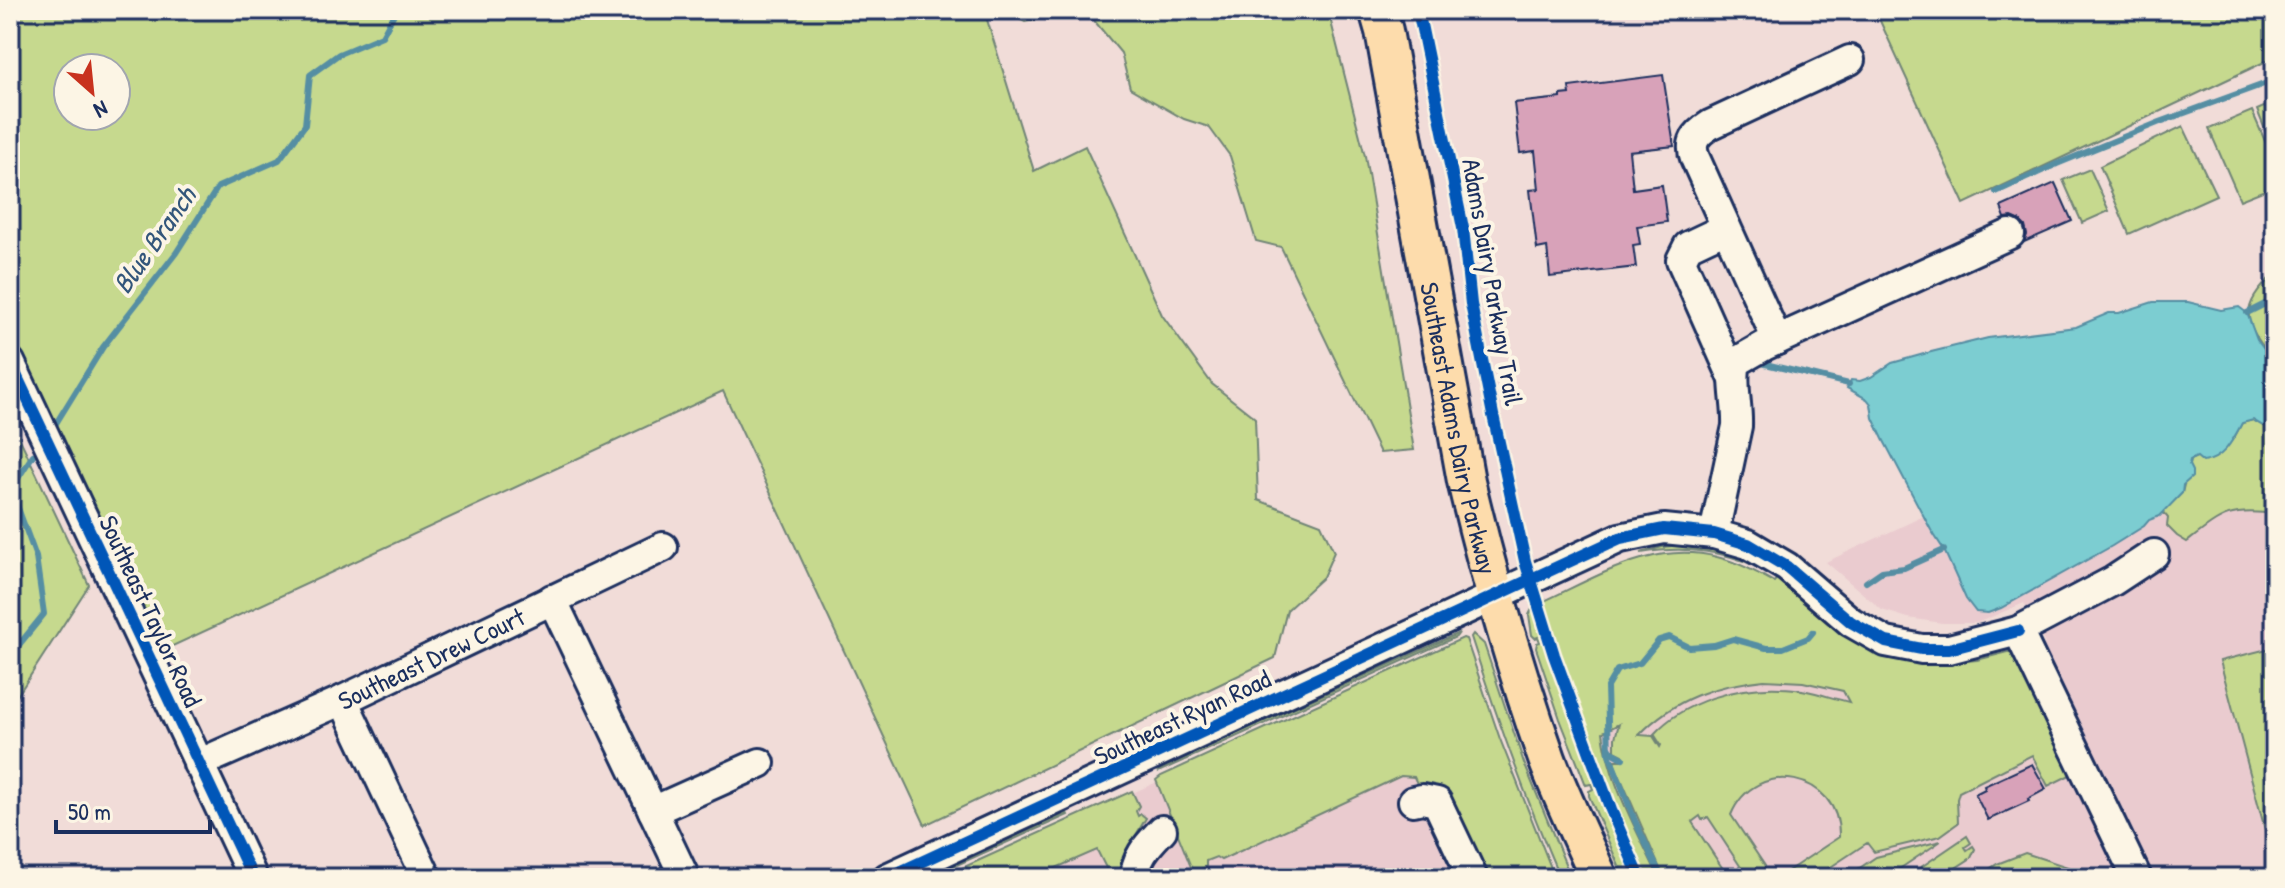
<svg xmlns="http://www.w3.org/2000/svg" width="2285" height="888" viewBox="0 0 2285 888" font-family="'Patrick Hand',sans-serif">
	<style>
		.built { fill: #eacbcf }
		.green { fill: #c6d98e; stroke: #708476; stroke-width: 2; fill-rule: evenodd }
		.water { fill: #7ccdd1; stroke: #558ea3; stroke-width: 2 }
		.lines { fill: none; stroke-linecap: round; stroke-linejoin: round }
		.stream { stroke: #558ea3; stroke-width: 6 }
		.building { fill: #d8a2b9; stroke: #1b2f5e; stroke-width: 2 }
		.minor-casing { stroke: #1b2f5e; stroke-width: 34 }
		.major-casing { stroke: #1b2f5e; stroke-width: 42 }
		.minor { stroke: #fcf5e5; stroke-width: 28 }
		.major { stroke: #fddcac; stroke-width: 36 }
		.cycleway-casing { stroke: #fcf5e5; stroke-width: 17 }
		.cycleway { stroke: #0057b8; stroke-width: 12 }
		.labels { text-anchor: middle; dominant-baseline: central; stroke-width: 8; stroke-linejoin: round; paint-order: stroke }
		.street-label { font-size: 26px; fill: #1b2f5e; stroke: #fcf5e5 }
		.water-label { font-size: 28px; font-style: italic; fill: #33567b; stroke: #fcf5e5 }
	</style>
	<rect width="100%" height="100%" fill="#f1dcd8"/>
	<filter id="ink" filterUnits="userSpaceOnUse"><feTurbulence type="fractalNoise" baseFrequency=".0125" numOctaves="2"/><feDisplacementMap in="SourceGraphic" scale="16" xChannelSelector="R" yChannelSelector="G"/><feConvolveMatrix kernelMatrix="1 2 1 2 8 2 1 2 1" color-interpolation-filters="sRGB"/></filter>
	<g filter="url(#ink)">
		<!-- built -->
		<g class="built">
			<polygon points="2275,351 2275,878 1656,878 1568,678 1995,666 2045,644 2024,603 1977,623 1942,623 1908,618 1882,610 1826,562"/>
			<polygon points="1451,648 1536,878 946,878"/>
		</g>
		<!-- green -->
		<g class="green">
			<path d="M10,10H984L1034,171L1085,146L1162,315L1212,384L1255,418L1258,500L1321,524L1334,552L1323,577L1287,610L1275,658L925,825L723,391L164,650L10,329ZM68,68H116V116H68Z"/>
			<polygon points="1001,10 1328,10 1365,156 1414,450 1380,453 1281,247 1256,241 1230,156 1209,127 1184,119 1130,88 1121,53 1092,18 1067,13 1025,22"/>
			<polygon points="1875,10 2275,10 2275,57 1964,204"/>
			<polygon points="2275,102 2275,154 2257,110"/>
			<polygon points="2252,111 2275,164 2275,186 2240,200 2209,129"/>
			<polygon points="2183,126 2216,195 2129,234 2100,166"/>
			<polygon points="2090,169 2109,211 2082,223 2063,180"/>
			<path d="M2275,273V364C2247,323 2234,313 2275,273Z"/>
			<polygon points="10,418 89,585 10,707"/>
			<path d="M2275,418V514C2229,508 2222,515 2187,542L2177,536L2167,526L2168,518L2163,512L2182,493L2190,460L2235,436L2242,423L2253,420L2264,426Z"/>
			<path d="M1691,544L1739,554L1788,584L1786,588L1790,591L1793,588L1941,663L1977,660L2012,651L2015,653L2062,750L2058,752L2061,757L2065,755L2074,773L2048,786L2032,755L1959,792L1957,799L1958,823L1940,836L1874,852L1867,843L1814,878H1789L1788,871L1839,837C1841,773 1755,756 1731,815L1765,866L1761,878H1748L1708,817L1702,820L1700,816L1692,822L1729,878H1664L1615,765L1614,760H1623L1624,757L1623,755L1615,751V738L1619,724L1603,732C1609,783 1638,832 1659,878H1645L1594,756L1542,602C1597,577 1654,540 1717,557C1738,562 1756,572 1774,582L1777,578C1735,551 1690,545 1641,553L1662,547ZM1764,680L1803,682L1843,691L1849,702C1827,697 1805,688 1781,688C1737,686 1684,701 1654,734L1661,745L1660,747L1653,736L1639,735C1675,698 1715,685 1764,680Z"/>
			<polygon points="1533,607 1594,780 1635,878 1624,878 1589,796 1589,791 1593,789 1591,784 1586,785 1560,719 1536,648 1537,643 1540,642 1538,637 1535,638 1532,635 1529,615"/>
			<polygon points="1459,633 1456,637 1158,772 1161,768"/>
			<path d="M1473,634L1484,644L1524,763L1571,878H1560C1526,799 1497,719 1471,637Z"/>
			<polygon points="1463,638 1466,639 1500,739 1555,878 1485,878 1440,791 1430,786 1419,788 1414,777 1401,776 1221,860 1216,857 1206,861 1206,867 1193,872 1156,780 1161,776"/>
			<polygon points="2275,647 2275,867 2220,661"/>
			<polygon points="1132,791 1139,806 1136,811 1138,816 1141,814 1146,818 1123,857 1119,878 1111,878 1097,850 1033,878 940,878"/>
			<polygon points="1067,813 1068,815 928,878 922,878"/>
			<polygon points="1967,836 1971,843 1965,847 1967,850 1973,846 1975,849 1971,858 1940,878 1905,878"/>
			<polygon points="1941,841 1886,878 1845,878 1876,857"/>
			<polygon points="2025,853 2071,868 2077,878 1976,878 1997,864"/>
		</g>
		<!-- water -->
		<path class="water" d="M2153,302H2188L2221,310L2239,307L2247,313L2257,340L2275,364V418L2263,426L2253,420L2242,423C2233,440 2224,459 2203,462L2197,457L2190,460L2189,465L2192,471V477L2183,485L2182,493L2160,516L2149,520L2144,526L2112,546L2001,608L1988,613L1976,612L1966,599L1944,550L1931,530L1883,439L1873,418L1871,404L1867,399L1847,388L1851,380L1860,381L1871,377L1892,363L1931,352L1988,338L2076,327L2109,313H2119Z"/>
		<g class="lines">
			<!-- stream -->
			<g class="stream">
				<polyline points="1996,192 2057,164 2160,122 2275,80"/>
				<polyline points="2247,313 2275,299"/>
				<polyline points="1757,362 1849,384"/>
				<polyline points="55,425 103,347 176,253 218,187 279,160 305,125 310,75 339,54 382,36 396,10"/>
				<polyline points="1866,582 1882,571 1904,568 1944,550"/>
				<polyline points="10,650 18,646 44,614 36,557 11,489 33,455"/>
				<polyline points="1610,748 1612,752 1623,758"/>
				<polyline points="1662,878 1635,821 1609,754 1607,687 1617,670 1640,663 1659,640 1669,637 1689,647 1714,645 1733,639 1766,648 1783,648 1808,638 1813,632"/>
			</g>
		</g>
		<!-- building -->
		<g class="building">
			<polygon points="1663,75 1674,146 1629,151 1633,189 1662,185 1667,222 1637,226 1640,244 1633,245 1636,267 1550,277 1547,247 1537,249 1530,190 1539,189 1535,151 1520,153 1514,103 1561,98 1561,95 1570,94 1569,87"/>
			<polygon points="2055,183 2072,221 2024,242 2027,235 2025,226 2019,220 2012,217 2005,218 2001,207"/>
			<polygon points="2032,764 2046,789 2028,799 2029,801 1988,820 1975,794 1985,789 1984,786"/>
		</g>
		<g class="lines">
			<defs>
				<g id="minor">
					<polyline points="1726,228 1688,246 1681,260 1733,377"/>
					<path d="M1777,340L1695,158C1689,142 1696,134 1710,125L1850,60"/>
					<polyline points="10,362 253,878"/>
					<path d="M1714,534L1737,426C1738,404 1731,383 1736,362L1764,346L2010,234"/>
					<polyline points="552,599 685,878"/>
					<polyline points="343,700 427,878"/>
					<path id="s1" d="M198,764L343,700L663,547"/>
					<polyline points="1413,801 1422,799 1437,802 1473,878"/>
					<polyline points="653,811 760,763"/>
					<polyline points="887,878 1620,538 1664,529 1714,534 1748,544 1787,567 1851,622 1886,642 1922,649 1949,649 2018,631"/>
					<path d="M1135,878C1135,857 1149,844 1162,830"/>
					<polyline points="2137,878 2018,631 2113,581 2154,554"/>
				</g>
				<g id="major">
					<path id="s2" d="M1378,10L1384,31L1466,481C1488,574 1515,668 1547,759C1562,799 1582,839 1599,878"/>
				</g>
			</defs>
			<!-- minor casing -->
			<use href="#minor" class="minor-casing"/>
			<!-- major casing -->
			<use href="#major" class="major-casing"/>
			<!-- minor -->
			<use href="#minor" class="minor"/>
			<!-- major -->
			<use href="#major" class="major"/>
			<defs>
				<g id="cycleway">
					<polyline points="1418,10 1463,228 1471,304 1493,415 1525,561 1554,655 1611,810 1640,878"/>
					<polyline points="10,362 253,878"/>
					<polyline points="887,878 1620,538 1664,529 1714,534 1748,544 1787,567 1851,622 1886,642 1922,649 1949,649 2018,631"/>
				</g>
			</defs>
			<!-- cycleway casing -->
			<use href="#cycleway" class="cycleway-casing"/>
			<!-- cycleway -->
			<use href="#cycleway" class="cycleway"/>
		</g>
	</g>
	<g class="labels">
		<!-- street labels -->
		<g class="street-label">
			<text transform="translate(1493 282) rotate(80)">Adams Dairy Parkway Trail</text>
			<text stroke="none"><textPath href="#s2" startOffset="426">Southeast Adams Dairy Parkway</textPath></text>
			<text transform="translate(151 611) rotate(65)">Southeast Taylor Road</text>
			<text stroke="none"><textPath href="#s1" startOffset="256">Southeast Drew Court</textPath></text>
			<text transform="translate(1182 717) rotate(-25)">Southeast Ryan Road</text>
		</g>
		<!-- water labels -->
		<g class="water-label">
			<text transform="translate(154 240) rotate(-55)">Blue Branch</text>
		</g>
	</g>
	<!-- margin -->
	<rect width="2285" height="888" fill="none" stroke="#fcf5e5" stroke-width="40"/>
	<rect x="20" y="20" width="2245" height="848" fill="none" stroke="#1b2f5e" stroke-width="3" filter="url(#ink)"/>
	<!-- north arrow -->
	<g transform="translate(92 92) rotate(153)"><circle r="38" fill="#fcf5e5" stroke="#a2a6af" stroke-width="2"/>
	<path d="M0-6L14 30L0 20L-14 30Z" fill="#c8321e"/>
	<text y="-12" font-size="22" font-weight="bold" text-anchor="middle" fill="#1b2f5e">N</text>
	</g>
	<!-- scale -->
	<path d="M56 820v12h154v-12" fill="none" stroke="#1b2f5e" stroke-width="4"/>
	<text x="68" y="820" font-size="24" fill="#1b2f5e" stroke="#fcf5e5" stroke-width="6" paint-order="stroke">50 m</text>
</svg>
